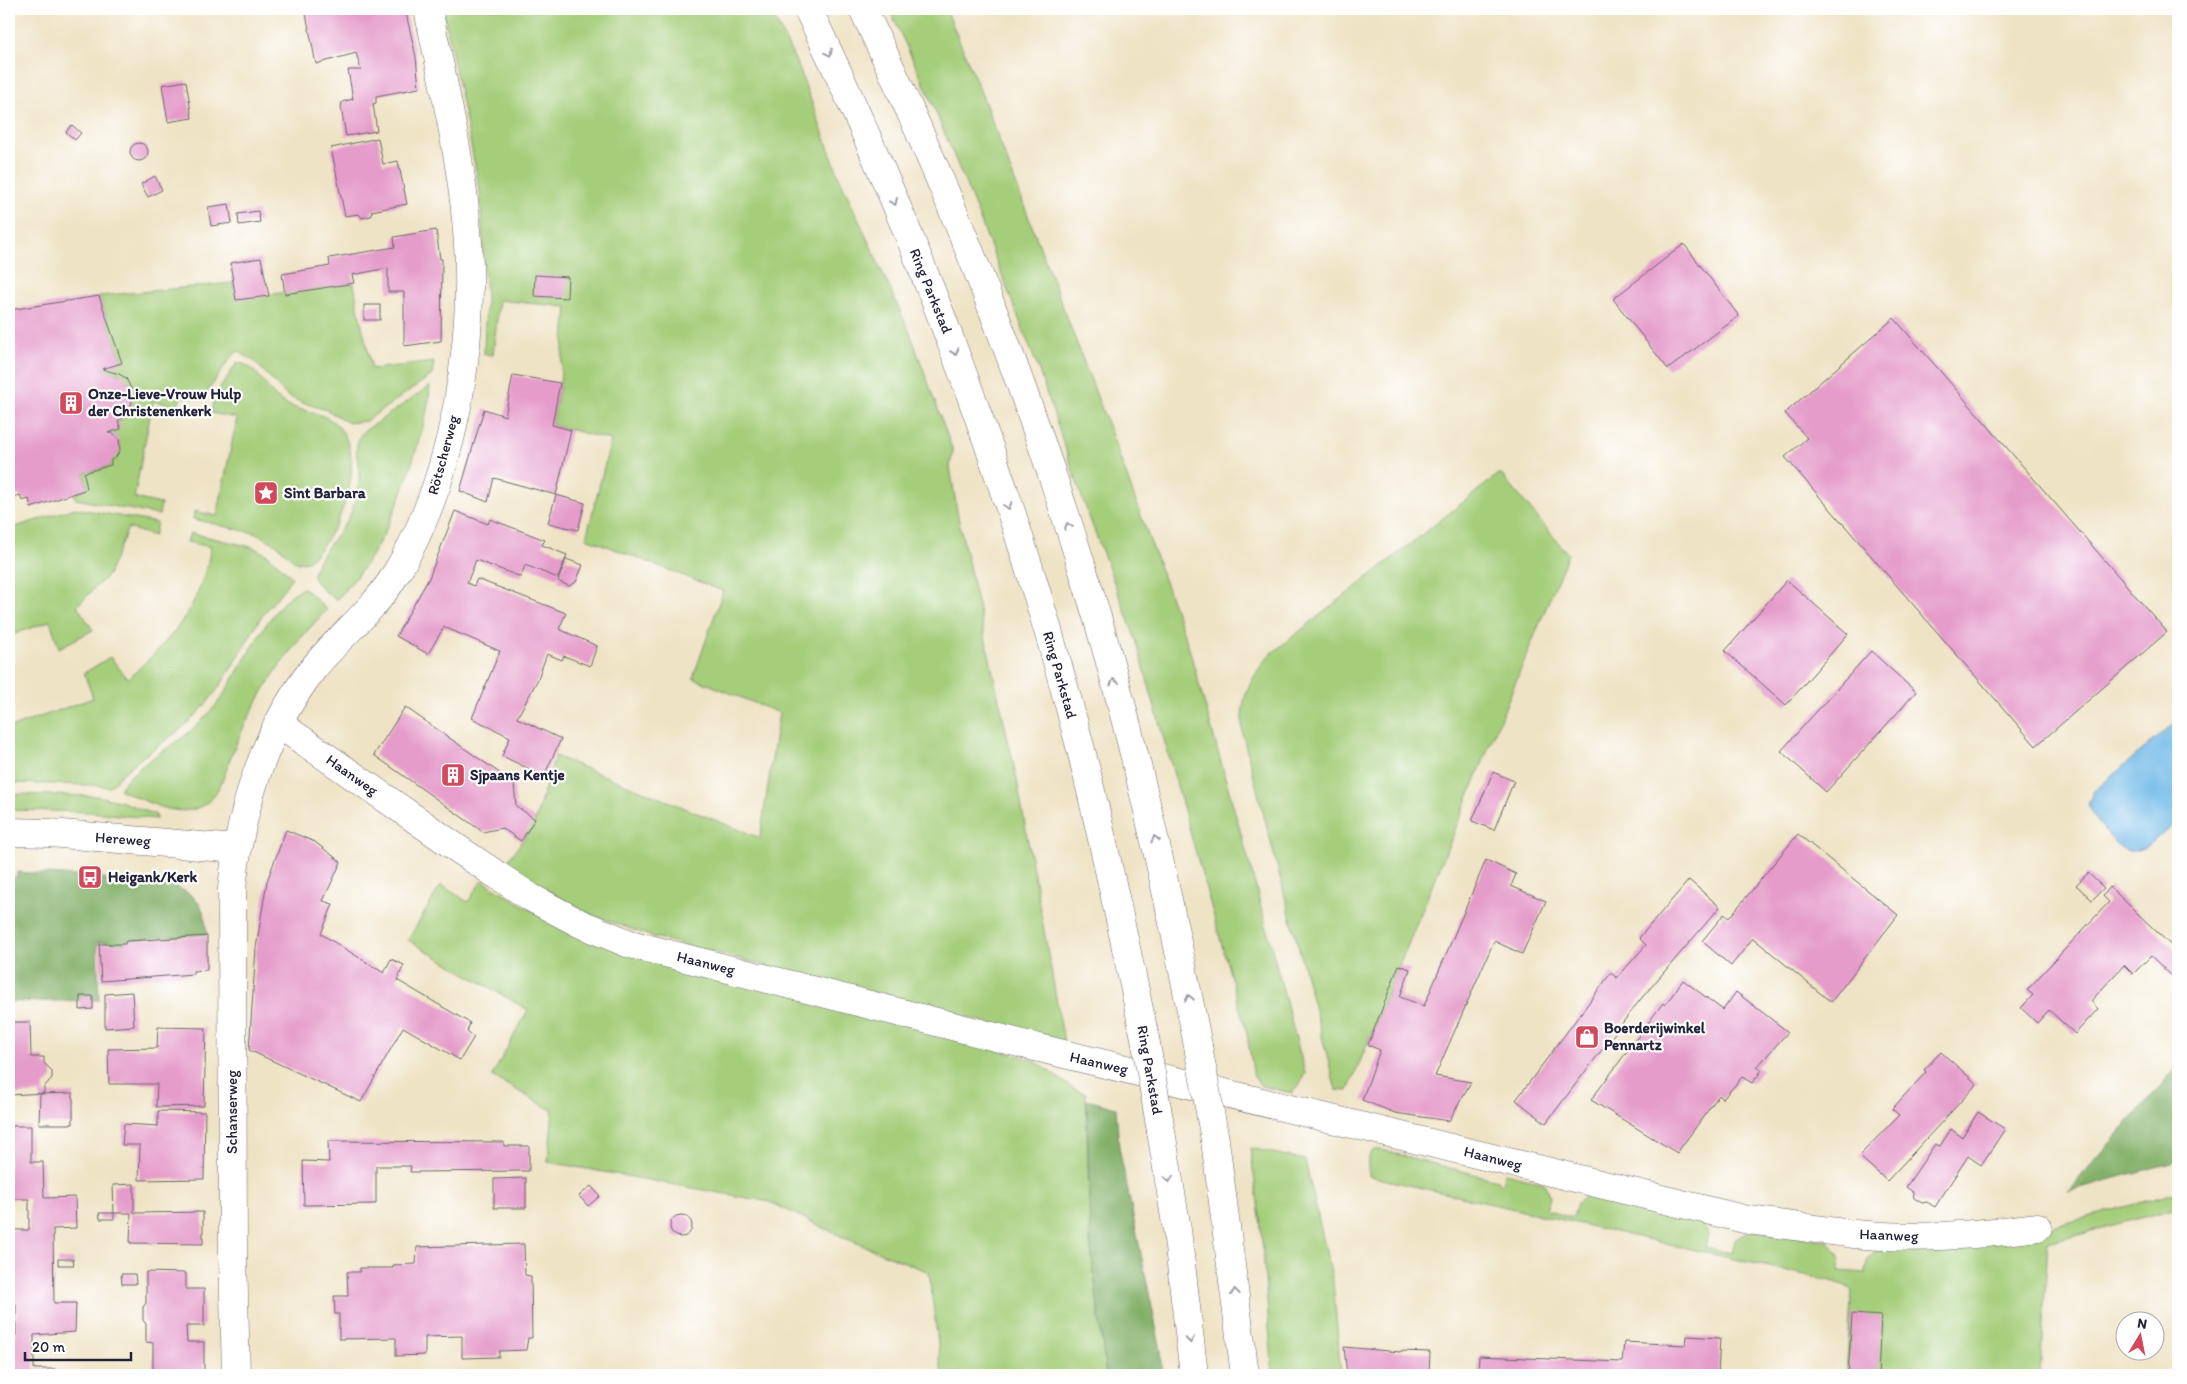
<svg xmlns="http://www.w3.org/2000/svg" width="2187" height="1384" viewBox="0 0 2187 1384" font-family="Itim,sans-serif">
	<style>
		.green { fill: #a5ce7a; stroke: #64785a }
		.forest { fill: #84b16a; stroke: #536a52 }
		.water { fill: #6fb9e7; stroke: #486e91 }
		.building { fill: #e59ccb }
		.lines { fill: none; stroke-linecap: round; stroke-linejoin: round }
		.minor-casing { stroke: #6a666b; stroke-width: 29 }
		.highway-casing { stroke: #6a666b; stroke-width: 29 }
		.minor { stroke: #fff; stroke-width: 28 }
		.highway { stroke: #fff; stroke-width: 28 }
		.highway-bridge-casing { stroke: #6a666b; stroke-width: 29; stroke-linecap: butt }
		.highway-bridge { stroke: #fff; stroke-width: 28 }
		.oneway { stroke: #9c9ca7 }
		.labels { text-anchor: middle; dominant-baseline: central; stroke-width: 4.5; stroke-linejoin: round; paint-order: stroke }
		.street-label { font-size: 15px; fill: #22223b; stroke: #fff }
		.poi-label { font-size: 15px; font-weight: bold; fill: #22223b; stroke: #fff; text-anchor: start }
	</style>
	<rect width="100%" height="100%" fill="#fff"/>
	<filter id="ink" filterUnits="userSpaceOnUse"><feTurbulence type="fractalNoise" baseFrequency=".02" numOctaves="2"/><feDisplacementMap in="SourceGraphic" scale="10" xChannelSelector="R" yChannelSelector="G"/><feConvolveMatrix kernelMatrix="1 2 1 2 8 2 1 2 1" color-interpolation-filters="sRGB"/></filter>
	<filter id="wash" filterUnits="userSpaceOnUse"><feTurbulence type="fractalNoise" baseFrequency=".0096" numOctaves="4" result="noise"/><feDisplacementMap in="SourceGraphic" scale="20" xChannelSelector="R" yChannelSelector="G"/><feGaussianBlur stdDeviation="1.12" result="paint"/><feColorMatrix in="noise" values="0 0 0 0 0 0 0 0 0 0 0 0 0 0 0 0 0 1.4 0 .05"/><feComposite in="paint" operator="in"/></filter>
	<g filter="url(#wash)">
		<rect width="100%" height="100%" fill="#efe3c5"/>
		<!-- green -->
		<g class="green">
			<polygon points="443,9 770,9 799,68 840,179 910,333 953,451 950,467 958,517 1016,775 1064,1042 650,936 585,912 505,865 534,824 555,756 760,838 779,713 693,678 723,591 586,538 611,440 552,425 560,383 567,307 499,300 493,355 484,354 486,299 480,190"/>
			<polygon points="889,9 946,9 980,90 1108,425 1188,645 1249,862 1305,1073 1300,1084 1292,1093 1261,1086 1254,1077 1247,1034 1136,640 1085,506 1038,368 976,209 925,86"/>
			<path d="M233,283L236,299L354,283L358,308L372,369L434,362L432,375L366,421L349,423L327,410L300,402L286,395L255,362L238,351L231,357L202,400L181,396L178,406L153,401L134,498L161,504L159,515L76,499L74,494L87,489L84,473L111,466V460L118,454C122,445 119,434 108,433L120,429L118,421C135,414 139,389 124,377C118,371 108,372 102,369L122,362L99,296Z"/>
			<path d="M239,363C257,366 265,387 277,398C294,413 320,409 336,424C371,459 340,534 308,561L297,563L276,544L258,534L193,519L194,511L217,516L237,418L211,413L214,397L236,364Z"/>
			<path d="M430,386C429,410 421,434 414,457C396,514 378,556 336,600C329,594 314,584 313,575C313,560 344,530 351,513C354,504 358,493 359,483C361,465 350,447 363,432Z"/>
			<path d="M1500,473L1568,554L1348,1091L1336,1090L1243,736C1239,702 1247,685 1267,657Z"/>
			<polygon points="75,508 157,523 154,536 128,528 108,575 77,606 93,630 59,648 50,621 9,636 9,529"/>
			<path d="M190,533L252,547L268,555L292,577C283,592 270,604 260,619C239,653 223,689 194,717C168,743 133,758 110,787L90,785L9,783V728L93,698L84,673L110,657L128,679C173,637 200,609 211,547L187,542Z"/>
			<path d="M304,588L327,610C287,649 255,698 234,749C225,769 222,796 200,807C175,819 143,799 120,790C125,773 172,746 187,734C198,725 207,715 216,705C238,678 273,596 304,588Z"/>
			<polygon points="9,794 97,796 123,802 156,815 156,819 91,812 9,810"/>
			<polygon points="482,880 554,924 1034,1060 1072,1088 1086,1094 1090,1240 1106,1375 942,1375 929,1272 847,1239 770,1202 548,1162 553,1111 492,1076 528,1010 408,940 441,885 468,902"/>
			<polygon points="1250,1148 1305,1160 1333,1281 1341,1375 1273,1375 1260,1217"/>
			<path d="M1375,1150H1381L1497,1180L1501,1185L1505,1173L1544,1183L1550,1197L1546,1210L1573,1218L1577,1203L1589,1195L1700,1220L1708,1234L1705,1248L1732,1253L1735,1240L1750,1230L1829,1241L1840,1256L1839,1271L1866,1273L1867,1260L1882,1246L2002,1241L2178,1192V1208L2048,1242L2040,1375H1846L1852,1288L1831,1281L1369,1176C1368,1166 1365,1156 1375,1150Z"/>
		</g>
		<!-- forest -->
		<g class="forest">
			<path d="M17,872L76,876V884L99,886L100,878C130,880 190,877 203,911C205,918 206,927 207,934L126,940L125,943L97,942L99,1000L9,1002V877H17Z"/>
			<polygon points="2178,1066 2178,1161 2068,1191"/>
			<polygon points="1087,1100 1116,1108 1119,1148 1161,1351 1163,1375 1106,1375 1090,1240"/>
		</g>
		<!-- water -->
		<path class="water" d="M2178,720V820C2166,830 2139,861 2122,848C2111,841 2099,822 2091,812L2088,805L2093,792Z"/>
		<g id="blocks">
			<!-- building -->
			<g class="building">
				<polygon points="305,9 405,9 416,57 419,88 376,96 376,103 373,104 377,131 346,136 341,107 342,102 353,99 348,70 361,70 356,53 316,64"/>
				<polygon points="186,81 192,118 168,122 162,85"/>
				<polygon points="72,125 81,133 75,140 66,132"/>
				<polygon points="378,138 383,164 398,161 407,204 372,211 371,216 362,218 359,214 345,216 331,148"/>
				<circle cx="139" cy="152" r="9"/>
				<polygon points="155,176 162,190 148,197 141,184"/>
				<polygon points="229,204 232,223 211,226 208,207"/>
				<polygon points="258,211 260,222 239,225 238,214"/>
				<polygon points="436,230 440,259 442,259 441,341 404,346 404,292 388,292 388,268 352,275 354,283 285,294 282,274 330,266 329,258 395,247 394,237"/>
				<polygon points="1684,244 1739,316 1668,369 1613,299"/>
				<polygon points="261,258 269,296 236,300 230,263"/>
				<polygon points="535,275 568,277 567,298 534,296"/>
				<polygon points="99,296 122,363 102,369 119,374 126,378 133,393 130,412 118,421 121,429 108,433 112,433 119,439 120,450 116,457 111,460 111,465 84,473 87,489 31,508 29,499 22,501 20,495 9,498 9,342 11,341 9,332 9,310"/>
				<rect x="364" y="305" width="16" height="15"/>
				<polygon points="1894,318 2167,632 2036,746 1785,457 1807,438 1785,413"/>
				<polygon points="513,375 560,383 552,425 571,430 556,495 494,478 488,502 460,491 484,409 505,416"/>
				<polygon points="556,495 585,503 578,530 548,523"/>
				<polygon points="455,511 488,524 490,519 545,540 542,545 567,555 558,578 525,565 521,577 476,560 467,583 474,586 477,579 566,613 559,629 597,646 590,666 564,656 562,660 547,654 537,681 517,718 561,739 544,776 502,756 510,737 472,718 500,651 444,627 428,654 396,636 429,578"/>
				<polygon points="566,559 583,565 576,582 569,586 558,581"/>
				<polygon points="1787,580 1848,634 1786,705 1725,651"/>
				<polygon points="1871,651 1916,692 1826,792 1781,751"/>
				<polygon points="405,707 514,783 516,806 535,819 521,841 502,828 483,832 374,755"/>
				<polygon points="1493,772 1514,781 1494,830 1472,821"/>
				<polygon points="286,830 315,842 341,862 323,901 333,904 321,934 384,973 391,959 404,965 397,980 470,1023 467,1032 474,1037 460,1060 403,1027 361,1102 249,1050 256,948 267,881"/>
				<polygon points="1798,834 1898,915 1831,1002 1753,938 1731,966 1702,941 1724,914 1729,918"/>
				<polygon points="1486,860 1516,874 1511,886 1546,901 1522,954 1494,941 1435,1076 1471,1082 1449,1121 1395,1113 1362,1100 1380,1050 1368,1045 1399,965 1410,969 1400,997 1424,1006"/>
				<polygon points="2088,873 2104,888 2092,900 2076,885"/>
				<polygon points="1689,880 1720,907 1640,1000 1546,1123 1516,1100 1611,973 1617,978 1646,945 1639,938"/>
				<polygon points="2110,887 2178,952 2178,982 2151,956 2133,974 2124,965 2091,1001 2098,1009 2075,1034 2049,1010 2037,1023 2021,1008 2033,995 2027,990 2109,902 2103,896"/>
				<polygon points="207,936 207,970 193,971 193,974 101,981 99,944 125,944 126,941"/>
				<polygon points="1683,980 1723,1010 1736,992 1788,1032 1757,1067 1762,1070 1752,1083 1742,1077 1723,1099 1719,1095 1677,1153 1591,1100 1663,1003 1665,1005"/>
				<polygon points="132,992 134,1026 105,1028 105,994"/>
				<polygon points="80,996 93,996 93,1009 80,1010"/>
				<polygon points="9,1022 30,1022 31,1057 44,1057 44,1063 52,1071 52,1078 44,1087 44,1093 9,1095"/>
				<polygon points="158,1027 206,1028 204,1106 156,1107 157,1084 109,1084 108,1049 157,1048"/>
				<polygon points="1941,1052 1977,1084 1887,1181 1859,1156 1899,1115 1892,1109 1926,1072 1924,1070"/>
				<polygon points="73,1093 73,1124 39,1124 40,1094"/>
				<polygon points="158,1111 205,1112 204,1179 139,1180 140,1145 122,1145 124,1124 158,1126"/>
				<polygon points="1978,1112 2005,1129 1981,1165 1968,1156 1935,1207 1927,1202 1922,1203 1914,1198 1913,1192 1906,1187 1935,1144 1940,1146 1951,1129 1962,1137"/>
				<polygon points="9,1126 31,1126 31,1162 43,1162 44,1198 75,1197 76,1228 53,1229 54,1303 76,1303 75,1332 34,1335 34,1369 55,1369 55,1375 9,1375 9,1335 16,1335 16,1304 9,1304 9,1230 29,1230 29,1199 9,1199"/>
				<polygon points="328,1141 504,1142 504,1146 529,1146 529,1171 410,1172 411,1166 376,1166 376,1204 304,1205 303,1161 329,1162"/>
				<polygon points="526,1178 526,1208 494,1208 494,1179"/>
				<polygon points="134,1184 134,1213 203,1212 203,1244 130,1243 131,1213 114,1213 113,1185"/>
				<polygon points="591,1186 600,1196 588,1206 579,1196"/>
				<polygon points="99,1213 114,1213 114,1219 100,1219"/>
				<circle cx="681" cy="1226" r="11"/>
				<polygon points="524,1244 525,1275 531,1276 532,1338 528,1338 526,1350 499,1351 499,1357 462,1358 462,1336 425,1337 425,1355 396,1356 396,1338 339,1339 339,1314 335,1314 334,1296 348,1296 347,1272 360,1272 360,1268 393,1268 393,1265 416,1264 417,1247"/>
				<polygon points="58,1259 73,1259 74,1265 58,1265"/>
				<polygon points="146,1272 186,1273 186,1289 204,1289 204,1326 186,1326 187,1342 204,1342 204,1375 153,1375 153,1343 146,1342 146,1324 143,1320 143,1307 146,1303"/>
				<polygon points="121,1274 135,1274 136,1284 122,1284"/>
				<polygon points="1852,1314 1881,1316 1878,1375 1848,1375"/>
				<polygon points="1687,1336 1720,1338 1718,1375 1478,1375 1479,1356 1622,1362 1624,1342 1686,1345"/>
				<polygon points="1344,1347 1400,1352 1400,1351 1430,1352 1429,1375 1347,1375"/>
			</g>
		</g>
	</g>
	<g filter="url(#ink)">
		<use href="#blocks" fill-opacity="0" stroke="#6a666b" stroke-width="1"/>
		<g class="lines">
			<defs>
				<g id="minor">
					<path d="M279,724L461,851L530,897L581,924L630,944L1035,1047L1748,1220C1783,1224 1819,1230 1854,1234C1916,1240 1977,1235 2038,1227"/>
					<polyline points="9,832 50,833 236,849"/>
					<path d="M236,1375L233,1254L232,889C240,811 264,732 313,669C337,638 370,614 392,580C455,481 478,336 466,219C459,148 442,78 428,9"/>
				</g>
				<g id="highway">
					<path d="M808,9C922,246 1015,495 1081,750C1105,846 1125,942 1145,1038"/>
					<path d="M863,9C952,195 1028,389 1088,587C1134,737 1168,891 1198,1046"/>
					<polyline points="1161,1131 1177,1230 1194,1375"/>
					<polyline points="1215,1140 1245,1375"/>
				</g>
			</defs>
			<!-- minor casing -->
			<use href="#minor" class="minor-casing"/>
			<!-- highway casing -->
			<use href="#highway" class="highway-casing"/>
			<!-- minor -->
			<use href="#minor" class="minor"/>
			<!-- highway -->
			<use href="#highway" class="highway"/>
			<defs>
				<g id="highway-bridge">
					<polyline points="1145,1038 1161,1131"/>
					<polyline points="1198,1046 1215,1140"/>
				</g>
			</defs>
			<!-- highway-bridge casing -->
			<use href="#highway-bridge" class="highway-bridge-casing"/>
			<!-- highway-bridge -->
			<use href="#highway-bridge" class="highway-bridge"/>
		</g>
		<!-- one-way arrows -->
		<defs><path id="oneway-chevron" d="M-2-3.5L2.5 0L-2 3.5" fill="none" stroke-width="1.6" stroke-linecap="round" stroke-linejoin="round" transform="scale(1.25)"/></defs>
		<g class="oneway">
			<use href="#oneway-chevron" transform="translate(829 53) rotate(64)"/>
			<use href="#oneway-chevron" transform="translate(894 202) rotate(67)"/>
			<use href="#oneway-chevron" transform="translate(955 352) rotate(71)"/>
			<use href="#oneway-chevron" transform="translate(1008 506) rotate(72)"/>
			<use href="#oneway-chevron" transform="translate(1068 526) rotate(-108)"/>
			<use href="#oneway-chevron" transform="translate(1114 682) rotate(-105)"/>
			<use href="#oneway-chevron" transform="translate(1155 839) rotate(-104)"/>
			<use href="#oneway-chevron" transform="translate(1189 998) rotate(-101)"/>
			<use href="#oneway-chevron" transform="translate(1169 1179) rotate(81)"/>
			<use href="#oneway-chevron" transform="translate(1235 1292) rotate(-97)"/>
			<use href="#oneway-chevron" transform="translate(1190 1340) rotate(83)"/>
		</g>
	</g>
	<!-- icons -->
	<defs>
		<symbol id="building-square" viewBox="-11 -11 22 22"><rect x="-9" y="-9" width="18" height="18" rx="4" fill="#d1495b" stroke="#fff"/><path d="M-4-6H4V6H1V3H-1V6H-4ZM-2.5-4.3h1.7v1.8h-1.7ZM.8-4.3h1.7v1.8H.8ZM-2.5-1h1.7V.8h-1.7ZM.8-1h1.7V.8H.8Z" fill="#fff"/></symbol>
		<symbol id="sight-square" viewBox="-11 -11 22 22"><rect x="-9" y="-9" width="18" height="18" rx="4" fill="#d1495b" stroke="#fff"/><path d="M0-6L1.8-2.2L6-1.7L2.9 1.2L3.7 5.4L0 3.3L-3.7 5.4L-2.9 1.2L-6-1.7L-1.8-2.2Z" fill="#fff"/></symbol>
		<symbol id="bus-square" viewBox="-11 -11 22 22"><rect x="-9" y="-9" width="18" height="18" rx="4" fill="#d1495b" stroke="#fff"/><path d="M-5-6H5V4H4V6H2V4H-2V6H-4V4H-5ZM-3.5-4V0h7V-4ZM-3.5 1.2v1.5H-2V1.2ZM2 1.2v1.5H3.5V1.2Z" fill="#fff"/></symbol>
		<symbol id="shop-square" viewBox="-11 -11 22 22"><rect x="-9" y="-9" width="18" height="18" rx="4" fill="#d1495b" stroke="#fff"/><path d="M-5-2.5h2.3a2.7 3.5 0 0 1 5.4 0H5L5.5 6h-11ZM-1.5-2.5h3a1.5 2.3 0 0 0-3 0Z" fill="#fff"/></symbol>
	</defs>
	<g fill-rule="evenodd">
		<use href="#building-square" x="57" y="389" width="28" height="28"/>
		<use href="#sight-square" x="252" y="479" width="28" height="28"/>
		<use href="#building-square" x="439" y="761" width="28" height="28"/>
		<use href="#bus-square" x="76" y="863" width="28" height="28"/>
		<use href="#shop-square" x="1573" y="1023" width="28" height="28"/>
	</g>
	<g class="labels">
		<!-- street labels -->
		<g class="street-label">
			<text transform="translate(931 291) rotate(68)">Ring Parkstad</text>
			<text transform="translate(443 455) rotate(-75)">Rötscherweg</text>
			<text transform="translate(1060 675) rotate(74)">Ring Parkstad</text>
			<text transform="translate(352 775) rotate(35)">Haanweg</text>
			<text transform="translate(123 839) rotate(4)">Hereweg</text>
			<text transform="translate(706 963) rotate(14)">Haanweg</text>
			<text transform="translate(1099 1063) rotate(13)">Haanweg</text>
			<text transform="translate(1150 1070) rotate(80)">Ring Parkstad</text>
			<text transform="translate(232 1112) rotate(-90)">Schanserweg</text>
			<text transform="translate(1493 1158) rotate(14)">Haanweg</text>
			<text transform="translate(1889 1235) rotate(2)">Haanweg</text>
		</g>
		<!-- poi labels -->
		<g class="poi-label">
			<text x="88" y="394">Onze-Lieve-Vrouw Hulp<tspan x="88" dy="17">der Christenenkerk</tspan></text>
			<text x="284" y="493">Sint Barbara</text>
			<text x="470" y="775">Sjpaans Kentje</text>
			<text x="108" y="877">Heigank/Kerk</text>
			<text x="1604" y="1028">Boerderijwinkel<tspan x="1604" dy="17">Pennartz</tspan></text>
		</g>
	</g>
	<!-- margin -->
	<rect width="2187" height="1384" fill="none" stroke="#fff" stroke-width="30"/>
	<!-- north arrow -->
	<g transform="translate(2140 1336) rotate(10)"><circle r="24" fill="#ffffff" stroke="#a7a7b1"/>
	<path d="M0-4L9 19L0 12L-9 19Z" fill="#d1495b"/>
	<text y="-8" font-size="14" font-weight="bold" text-anchor="middle" fill="#22223b">N</text>
	</g>
	<!-- scale -->
	<path d="M25 1352v8h106v-8" fill="none" stroke="#22223b" stroke-width="2.5"/>
	<text x="32" y="1352" font-size="15" fill="#22223b" stroke="#ffffff" stroke-width="4" paint-order="stroke">20 m</text>
</svg>
